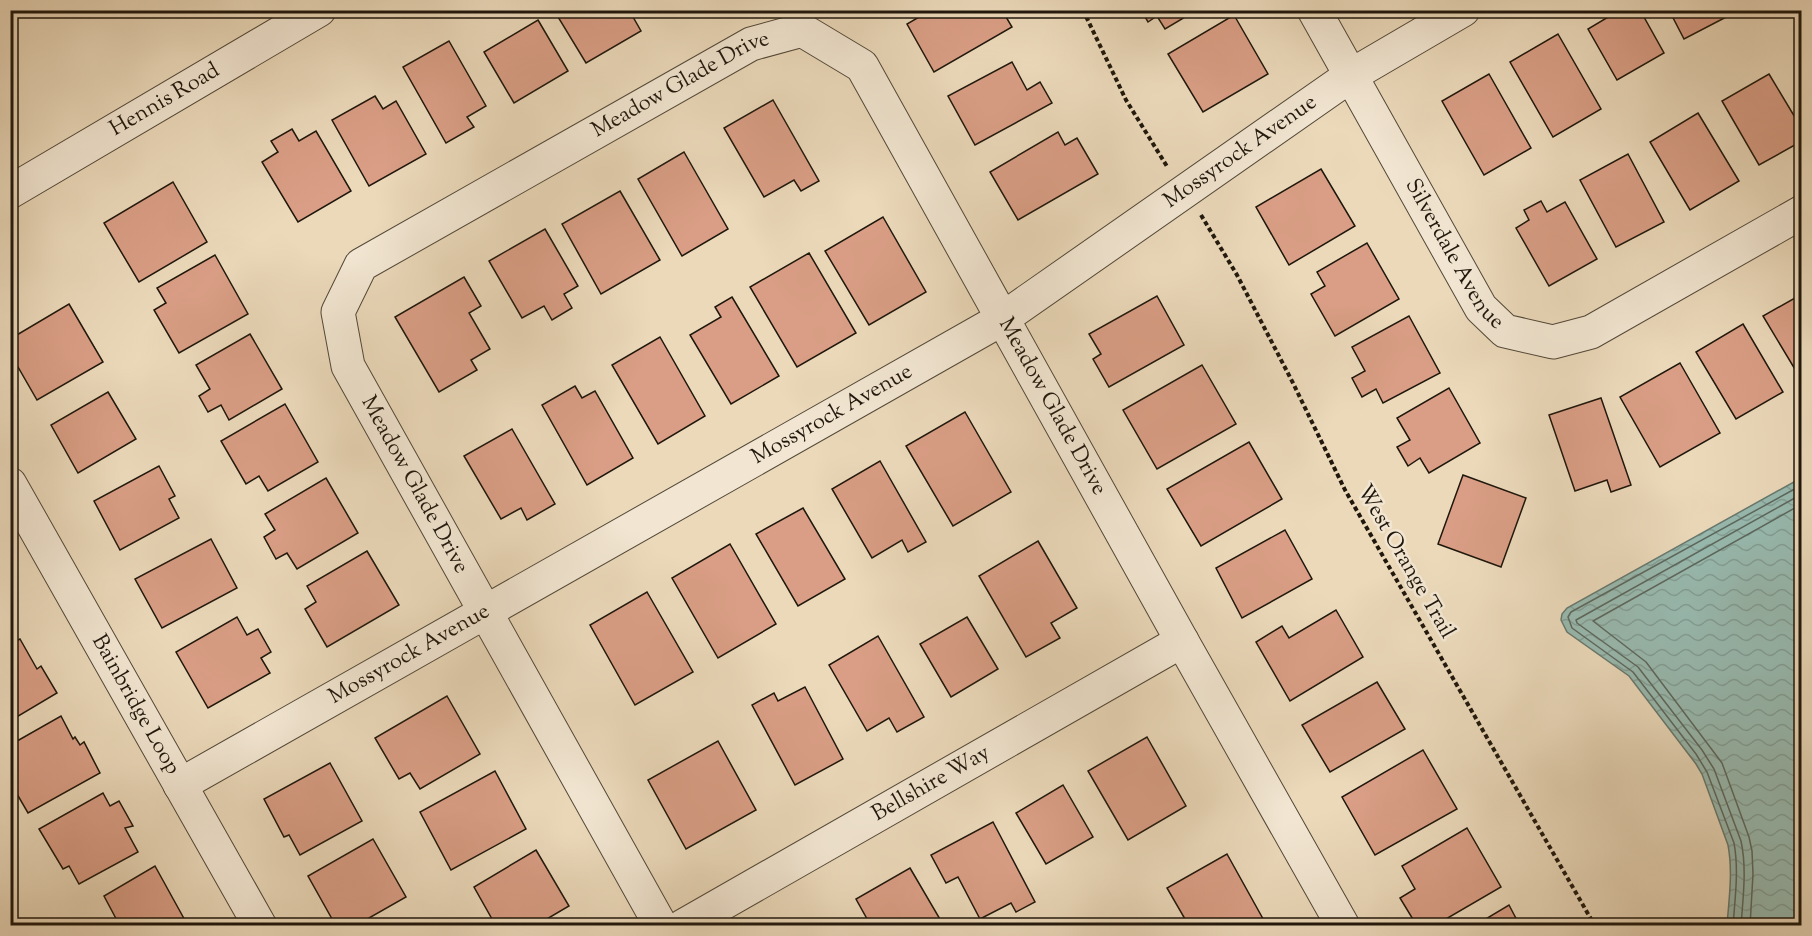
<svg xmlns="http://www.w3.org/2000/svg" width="1812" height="936" viewBox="0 0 1812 936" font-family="'Sorts Mill Goudy',serif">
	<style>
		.water { fill: url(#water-waves); stroke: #68796e; stroke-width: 1.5 }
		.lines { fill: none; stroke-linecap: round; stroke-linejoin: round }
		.shore { stroke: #5c685e; stroke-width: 1.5 }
		.building { fill: #d99e85; stroke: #1f170c; stroke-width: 1.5 }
		.minor-casing { stroke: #524838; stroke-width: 35 }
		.path { stroke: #1f170c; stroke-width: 4; stroke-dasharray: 4.5 3; stroke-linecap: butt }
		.minor { stroke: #f2e6d2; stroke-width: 33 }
		.labels { text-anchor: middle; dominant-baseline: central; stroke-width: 5; stroke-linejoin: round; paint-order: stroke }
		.street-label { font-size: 22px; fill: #1f170c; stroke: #f2e6d2 }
	</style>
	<defs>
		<pattern id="water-waves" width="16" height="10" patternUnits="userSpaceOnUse" patternTransform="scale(1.5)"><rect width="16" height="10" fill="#98bab0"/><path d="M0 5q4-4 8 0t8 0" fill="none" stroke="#839f96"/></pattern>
	</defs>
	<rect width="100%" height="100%" fill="#ebd9ba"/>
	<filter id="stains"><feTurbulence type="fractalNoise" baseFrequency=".00333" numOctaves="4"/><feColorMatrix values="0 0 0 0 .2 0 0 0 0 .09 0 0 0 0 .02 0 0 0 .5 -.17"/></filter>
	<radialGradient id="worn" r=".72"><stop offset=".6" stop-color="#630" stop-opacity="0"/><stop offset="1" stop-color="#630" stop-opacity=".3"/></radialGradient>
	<!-- water -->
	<path class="water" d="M1801,478V925H1727C1729,899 1733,872 1728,845L1702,774L1696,764L1629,676L1567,632L1561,620L1562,614L1567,608Z"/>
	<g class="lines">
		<!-- shore -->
		<g class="shore">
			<path d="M1733,926C1735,898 1739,870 1734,843L1707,772L1696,754L1633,672L1572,628L1568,617L1571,612L1802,485"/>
			<path d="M1741,926C1743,897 1747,869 1741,841L1714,769L1702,750L1638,667L1577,623L1576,620L1802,494"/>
			<polyline points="1750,926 1753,874 1752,851 1749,837 1722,763 1646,662 1593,621 1802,504"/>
		</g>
	</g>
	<!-- building -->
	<g class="building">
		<polygon points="558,10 629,10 641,31 586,63 555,12"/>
		<polygon points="931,10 1002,10 1012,27 934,72 907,24"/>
		<polygon points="1141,10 1197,10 1165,29 1157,16 1148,22"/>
		<polygon points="1607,10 1640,10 1664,53 1617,80 1588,29 1610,16"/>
		<polygon points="1669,10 1731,10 1732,14 1684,39"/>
		<polygon points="1234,15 1268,74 1203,112 1168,54"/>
		<polygon points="538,20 568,71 514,103 484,52"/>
		<polygon points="1558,34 1601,109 1553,137 1510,62"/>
		<polygon points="449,41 486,106 467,117 474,127 446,143 403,67"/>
		<polygon points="1012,62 1027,90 1040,82 1052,103 975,145 948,96"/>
		<polygon points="1489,74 1531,148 1484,175 1442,101"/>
		<polygon points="1769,74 1802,129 1802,141 1759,165 1722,101"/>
		<polygon points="375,96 383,109 396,101 426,154 369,186 332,120"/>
		<polygon points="773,100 819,181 801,191 794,180 764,197 724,128"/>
		<polygon points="1698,113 1739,181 1690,210 1650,142"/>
		<polygon points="292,129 299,141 316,131 351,191 298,222 262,162 278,152 271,141"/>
		<polygon points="1058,132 1065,145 1077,138 1098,174 1018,220 990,172"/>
		<polygon points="684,152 728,229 682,256 638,179"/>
		<polygon points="1628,154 1664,222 1616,247 1580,180"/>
		<polygon points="1321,169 1355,226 1289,265 1256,207"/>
		<polygon points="173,182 207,242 139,282 104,223"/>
		<polygon points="620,191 660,260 601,294 562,224"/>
		<polygon points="1541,201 1547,212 1565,202 1597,259 1549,286 1516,228 1529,220 1524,210"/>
		<polygon points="883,217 926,292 869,325 825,251"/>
		<polygon points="545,229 578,286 564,294 572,308 552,320 544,306 522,318 489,261"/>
		<polygon points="1367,243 1399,299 1335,336 1311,294 1325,286 1317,272"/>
		<polygon points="809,253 856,333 797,367 750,287"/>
		<polygon points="215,255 248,314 179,353 154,310 166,303 157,288"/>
		<polygon points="464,277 481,306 469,313 490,349 471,360 477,370 439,392 395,317"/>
		<polygon points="1802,294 1802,381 1763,316"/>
		<polygon points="1157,296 1184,345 1109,387 1093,359 1101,354 1089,334"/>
		<polygon points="732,297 779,376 731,404 690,335 721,317 715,307"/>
		<polygon points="69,304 103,362 37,400 10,353 10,339"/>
		<polygon points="1409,316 1440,373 1383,403 1376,389 1362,397 1352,378 1365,371 1352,347"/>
		<polygon points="1743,324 1783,392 1736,419 1696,352"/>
		<polygon points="250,334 282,389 229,420 221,405 208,412 199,396 210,389 196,365"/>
		<polygon points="660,337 705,416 658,444 612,365"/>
		<polygon points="1680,363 1720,433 1660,467 1620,397"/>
		<polygon points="1202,365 1236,424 1157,469 1123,410"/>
		<polygon points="575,386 582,398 595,391 633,458 587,485 542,405"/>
		<polygon points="1449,388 1480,443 1429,473 1420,458 1408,466 1397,447 1410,440 1397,418"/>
		<polygon points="108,392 136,439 78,473 51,425"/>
		<polygon points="1601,398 1631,485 1611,492 1607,480 1575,491 1549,415"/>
		<polygon points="285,404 318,462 268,491 259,476 246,484 221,441"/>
		<polygon points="965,412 1011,492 953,526 906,446"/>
		<polygon points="512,429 555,504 527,520 521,508 501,519 464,456"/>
		<polygon points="1249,442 1282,499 1201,546 1167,489"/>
		<polygon points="880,461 926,542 908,552 902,540 872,558 832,489"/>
		<polygon points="159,466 175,496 169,499 179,518 120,550 94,501"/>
		<polygon points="1463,475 1526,498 1501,567 1438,544"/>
		<polygon points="326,478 358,533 297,569 287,553 276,559 264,537 275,530 265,514"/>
		<polygon points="803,508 845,579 798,606 756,534"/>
		<polygon points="1285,530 1312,579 1242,618 1216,568"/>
		<polygon points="211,539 237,588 162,628 135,579"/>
		<polygon points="1038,541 1077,608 1051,623 1060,638 1026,657 979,576"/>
		<polygon points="730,544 776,624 718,658 672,578"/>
		<polygon points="367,551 399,605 327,647 305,609 316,602 307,586"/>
		<polygon points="647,592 693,672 635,705 590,625"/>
		<polygon points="1336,610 1363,657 1290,701 1256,642 1282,626 1289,638"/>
		<polygon points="237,617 247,635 258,629 271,652 261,658 270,673 208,708 176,652"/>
		<polygon points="967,617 998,669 951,697 920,644"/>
		<polygon points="878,636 924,717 897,732 889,718 867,731 829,665"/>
		<polygon points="20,639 37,669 41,666 57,693 10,721 10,644"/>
		<polygon points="1377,682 1405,729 1330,772 1302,725"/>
		<polygon points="805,687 843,759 795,785 752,705 774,693 778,701"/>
		<polygon points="447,696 480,754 420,789 410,773 399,779 375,738"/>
		<polygon points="61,716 73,739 75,737 80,745 84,742 100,773 28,813 10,782 10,745"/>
		<polygon points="1147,737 1186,806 1128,840 1088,771"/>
		<polygon points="718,741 756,810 686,849 648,780"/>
		<polygon points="1423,750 1457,809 1375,855 1342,797"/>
		<polygon points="330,763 362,821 300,855 289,835 284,837 264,799"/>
		<polygon points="495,771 526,829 451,870 420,812"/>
		<polygon points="1063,785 1093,837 1046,864 1016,813"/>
		<polygon points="103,793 110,806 119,801 133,826 125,828 138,852 79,884 69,866 63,869 39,829"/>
		<polygon points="993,822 1035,902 1016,912 1011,903 980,919 958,877 946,883 931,855"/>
		<polygon points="1467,828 1501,887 1434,926 1417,926 1400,898 1415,889 1402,866"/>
		<polygon points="373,839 406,897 355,926 336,926 308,876"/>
		<polygon points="536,850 569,906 535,926 514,926 511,920 502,926 496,926 474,887"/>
		<polygon points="1227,854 1267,926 1189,926 1167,888"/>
		<polygon points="155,866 187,924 120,926 104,896"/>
		<polygon points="910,868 944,926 871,926 856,899"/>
		<polygon points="1509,905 1520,926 1474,926"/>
	</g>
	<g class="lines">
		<defs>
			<g id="minor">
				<path id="s1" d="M1314,10L1481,308L1505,331L1553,342L1591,332L1802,212"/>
				<path id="s2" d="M10,192L319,10"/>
				<path id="s3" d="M10,484L260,926"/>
				<path id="s4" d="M180,785L1002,319L1350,76L1463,10"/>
				<path id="s5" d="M661,926L348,366L338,312L361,265L751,44L802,30L862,66L1182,641L1343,926"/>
				<path id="s6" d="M683,926L1182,641"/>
			</g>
		</defs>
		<!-- minor casing -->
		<use href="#minor" class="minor-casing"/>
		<!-- path -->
		<g class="path">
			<polyline points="1083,10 1126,100 1168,168"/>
			<polyline points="1201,215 1237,275 1293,383 1345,490 1595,926"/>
		</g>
		<!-- minor -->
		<use href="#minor" class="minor"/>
	</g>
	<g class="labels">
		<!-- street labels -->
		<g class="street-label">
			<text stroke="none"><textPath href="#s5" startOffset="1116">Meadow Glade Drive</textPath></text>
			<text stroke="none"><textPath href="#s2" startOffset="180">Hennis Road</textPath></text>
			<text stroke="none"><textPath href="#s4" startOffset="1236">Mossyrock Avenue</textPath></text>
			<text stroke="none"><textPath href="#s1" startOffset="282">Silverdale Avenue</textPath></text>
			<text stroke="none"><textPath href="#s5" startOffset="1710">Meadow Glade Drive</textPath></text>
			<text stroke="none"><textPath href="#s4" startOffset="750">Mossyrock Avenue</textPath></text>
			<text transform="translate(414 485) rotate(61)">Meadow Glade Drive</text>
			<text transform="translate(1405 562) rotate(60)">West Orange Trail</text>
			<text stroke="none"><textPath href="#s4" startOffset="264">Mossyrock Avenue</textPath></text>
			<text stroke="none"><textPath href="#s3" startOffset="254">Bainbridge Loop</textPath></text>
			<text stroke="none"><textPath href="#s6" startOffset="286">Bellshire Way</textPath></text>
		</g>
	</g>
	<!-- margin -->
	<rect width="1812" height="936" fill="none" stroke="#ebd9ba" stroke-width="36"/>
	<rect x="12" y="12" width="1788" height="912" fill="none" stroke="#1f170c" stroke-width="3"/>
	<rect x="18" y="18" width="1776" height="900" fill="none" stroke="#1f170c" stroke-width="1.5"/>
	<rect width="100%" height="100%" filter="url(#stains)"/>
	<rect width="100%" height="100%" fill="url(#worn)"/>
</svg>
